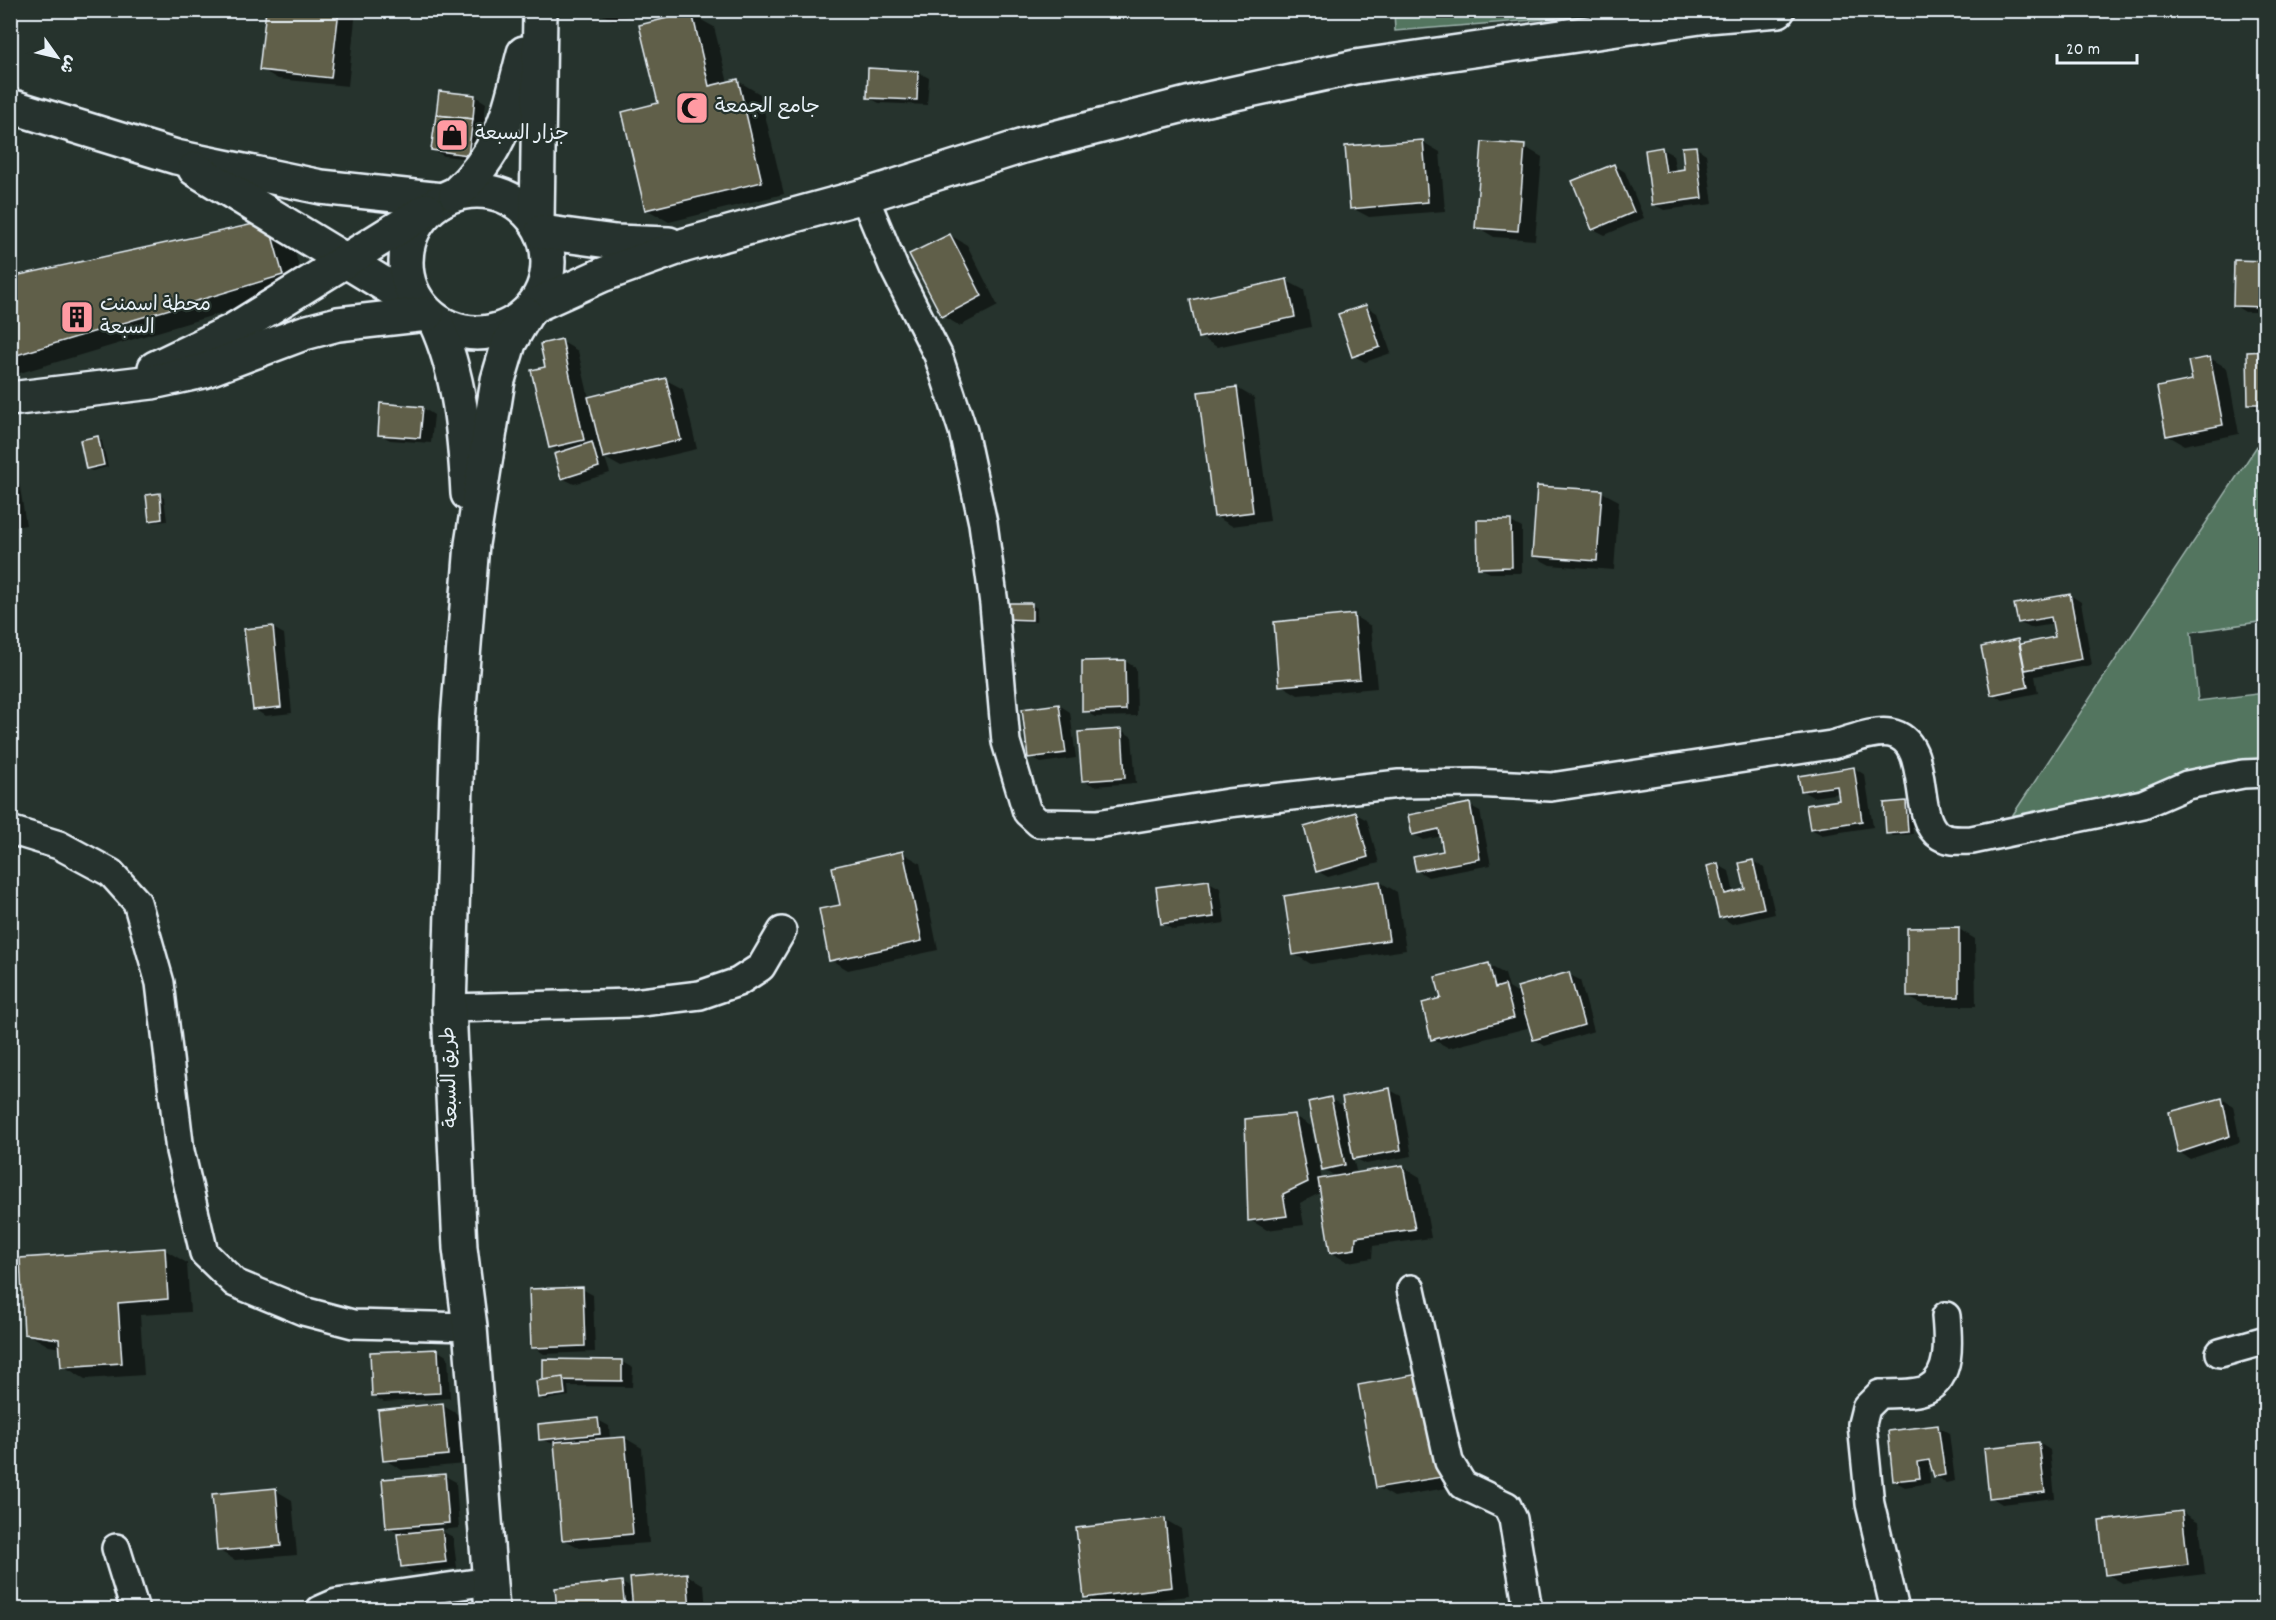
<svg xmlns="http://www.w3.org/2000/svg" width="2276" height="1620" viewBox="0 0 2276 1620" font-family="Dekko,'Playpen Sans Arabic',sans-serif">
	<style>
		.green { fill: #52745f; stroke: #9db2ac; stroke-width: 1.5 }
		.shadow { fill: #0007 }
		.building { fill: #605e4a; stroke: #e8f1f8; stroke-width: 1.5 }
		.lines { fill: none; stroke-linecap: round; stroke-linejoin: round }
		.minor-casing { stroke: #e8f1f8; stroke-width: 32 }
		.tertiary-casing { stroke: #e8f1f8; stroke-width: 38 }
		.minor { stroke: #26332d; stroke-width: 27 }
		.tertiary { stroke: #26332d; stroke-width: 33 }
		.labels { text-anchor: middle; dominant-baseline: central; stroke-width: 4.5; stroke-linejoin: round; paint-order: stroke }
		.poi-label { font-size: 20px; fill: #e8f1f8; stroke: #26332d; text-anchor: start }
		.street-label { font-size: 20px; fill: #e8f1f8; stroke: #26332d }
	</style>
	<rect width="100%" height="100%" fill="#26332d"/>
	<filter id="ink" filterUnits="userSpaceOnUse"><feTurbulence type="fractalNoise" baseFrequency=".0167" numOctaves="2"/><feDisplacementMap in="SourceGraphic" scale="12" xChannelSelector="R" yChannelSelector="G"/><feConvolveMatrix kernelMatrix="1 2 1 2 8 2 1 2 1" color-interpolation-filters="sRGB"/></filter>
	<g filter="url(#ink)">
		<!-- green -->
		<g class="green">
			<polygon points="1394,10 1644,11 1395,31"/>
			<polygon points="2257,446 2265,446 2265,621 2191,632 2198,701 2265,693 2265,773 2166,782 2008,822"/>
		</g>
		<!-- shadow -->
		<g class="shadow">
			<polygon points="268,10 356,10 348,86 278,79 261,69"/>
			<polygon points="601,10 650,10 613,20 601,14"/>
			<polygon points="691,14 714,27 728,83 738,81 760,94 784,194 669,222 646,209 660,104"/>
			<polygon points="918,72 929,78 927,105 879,103 868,97"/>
			<polygon points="475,96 486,103 479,160 444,156 433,150"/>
			<polygon points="1423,142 1440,152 1445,211 1369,217 1352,208"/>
			<polygon points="1525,147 1542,157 1535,240 1494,237 1477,227"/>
			<polygon points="1695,147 1706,154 1713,204 1664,210 1653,204 1662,149 1673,155 1676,172 1686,171"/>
			<polygon points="1614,165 1625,172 1644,218 1605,235 1593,229"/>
			<polygon points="268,222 290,235 305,288 10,376 10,279"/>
			<polygon points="950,235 967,245 998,306 960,326 943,316"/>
			<polygon points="2266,262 2266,312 2245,312 2234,305"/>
			<polygon points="1287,281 1304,290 1311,327 1217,347 1200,337"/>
			<polygon points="1366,306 1377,313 1391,353 1365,362 1354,356"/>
			<polygon points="561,341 578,351 589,398 666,380 683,389 697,449 621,467 605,458 610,473 574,484 562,478 561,453 550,447 547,368"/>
			<polygon points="2266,353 2266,410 2261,410 2250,404"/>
			<polygon points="2210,358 2227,368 2239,434 2184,445 2167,435 2194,381"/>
			<polygon points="1237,388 1254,398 1270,521 1232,526 1215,516"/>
			<polygon points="423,408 434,415 431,443 390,440 379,434"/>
			<polygon points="97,438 102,441 108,467 92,471 87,468"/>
			<polygon points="10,453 15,456 26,525 10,528"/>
			<polygon points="1602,492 1619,501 1614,570 1550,565 1533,556"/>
			<polygon points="159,495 164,498 167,521 155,522 150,520"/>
			<polygon points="1511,522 1522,528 1522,573 1490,573 1479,567"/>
			<polygon points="2070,595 2081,602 2092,665 2035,676 2038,693 2003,700 1992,694 2018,641 2024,645 2056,639 2054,624 2030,628 2019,622"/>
			<polygon points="1032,605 1037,608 1036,622 1011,621 1006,618"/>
			<polygon points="1354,616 1371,626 1377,688 1298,695 1281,685"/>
			<polygon points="273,628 284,634 292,713 265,716 254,709"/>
			<polygon points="1125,661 1136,668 1137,716 1095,717 1084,711"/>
			<polygon points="1059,705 1070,712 1076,758 1041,763 1030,757"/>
			<polygon points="1121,730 1132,737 1136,783 1094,786 1083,780"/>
			<polygon points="1854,768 1865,775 1873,827 1822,835 1811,829 1841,801 1840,793 1813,797 1802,791"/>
			<polygon points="1905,802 1910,805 1913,834 1893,836 1888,833"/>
			<polygon points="1469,805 1480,811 1491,865 1428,877 1417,870 1445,852 1442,836 1424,840 1413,834"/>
			<polygon points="1356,814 1367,820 1379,863 1328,877 1317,871"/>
			<polygon points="903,853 920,863 938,950 848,970 831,960 842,906"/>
			<polygon points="1753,861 1764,868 1775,914 1732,924 1721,917 1718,865 1729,871 1734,893 1747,890"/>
			<polygon points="1209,882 1220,888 1225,923 1173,930 1162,923"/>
			<polygon points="1380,882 1397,892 1406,950 1311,964 1294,954"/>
			<polygon points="1959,929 1975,939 1976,1006 1925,1006 1908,997"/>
			<polygon points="1488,965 1505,974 1509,988 1522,996 1568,974 1580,980 1594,1031 1545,1046 1534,1039 1531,1027 1449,1048 1432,1039 1442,999"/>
			<polygon points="1390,1090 1401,1096 1412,1156 1366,1164 1353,1157 1356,1171 1339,1175 1339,1178 1403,1167 1420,1177 1431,1238 1373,1246 1372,1258 1348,1262 1331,1253 1322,1192 1300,1203 1304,1225 1267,1230 1250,1220 1294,1116 1311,1126 1322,1180 1338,1178 1324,1169 1330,1099 1342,1105 1346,1124"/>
			<polygon points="2222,1099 2233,1106 2240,1142 2190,1159 2179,1152"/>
			<polygon points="165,1250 187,1263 190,1312 140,1315 144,1375 85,1379 63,1366 61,1348 49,1346 26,1333"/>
			<polygon points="582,1289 593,1295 595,1352 544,1354 533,1347"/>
			<polygon points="437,1350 448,1357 450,1398 384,1402 373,1396"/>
			<polygon points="622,1362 633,1368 632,1387 568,1386 569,1396 544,1400 539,1397 538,1382"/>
			<polygon points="1424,1375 1458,1486 1394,1497 1377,1487"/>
			<polygon points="442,1405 459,1415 464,1464 402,1470 385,1460"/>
			<polygon points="598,1420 609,1426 610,1439 625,1438 642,1448 649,1543 580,1548 563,1539 556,1445 541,1439"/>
			<polygon points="1938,1427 1949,1433 1955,1481 1946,1483 1935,1476 1932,1467 1929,1467 1930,1483 1905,1487 1894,1481"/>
			<polygon points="2039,1443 2050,1450 2055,1498 2002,1504 1991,1497"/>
			<polygon points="445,1476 456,1482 459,1528 440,1530 453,1537 457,1568 413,1573 402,1566 402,1535 387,1527"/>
			<polygon points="275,1490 292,1500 297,1555 235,1560 218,1550"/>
			<polygon points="2182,1512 2199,1522 2205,1574 2124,1584 2107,1574"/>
			<polygon points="1164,1519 1181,1529 1189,1596 1102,1606 1085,1597"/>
			<polygon points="687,1575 704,1585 706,1610 558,1610 622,1583 633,1589"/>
			<polygon points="456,1607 461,1610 442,1610 442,1608"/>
		</g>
		<!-- building -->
		<g class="building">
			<polygon points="266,10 339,10 331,78 259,70"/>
			<polygon points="692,12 709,86 738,79 762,182 645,210 622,112 658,103 639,25"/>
			<polygon points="868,68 918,71 917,100 867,98"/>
			<polygon points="439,91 475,95 473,119 436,115"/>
			<polygon points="436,115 473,119 468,155 431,150"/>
			<polygon points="1423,140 1428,202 1350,209 1345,146"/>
			<polygon points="1482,142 1525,145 1518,231 1475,228"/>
			<polygon points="1696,146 1702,198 1652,205 1645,150 1662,147 1666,172 1684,169 1682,147"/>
			<polygon points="1614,164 1634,212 1592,230 1572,181"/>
			<polygon points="268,221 283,275 10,357 10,277"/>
			<polygon points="950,234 982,296 942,317 909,254"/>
			<polygon points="2234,260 2266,261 2266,307 2233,306"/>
			<polygon points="1287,279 1295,317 1198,338 1190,300"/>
			<polygon points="1366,305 1380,347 1352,357 1338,314"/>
			<polygon points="562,339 584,440 549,448 531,370 545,367 540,344"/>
			<polygon points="2266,351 2266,404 2248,404 2247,352"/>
			<polygon points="2210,357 2223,425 2166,436 2157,387 2192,380 2188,361"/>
			<polygon points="666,378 681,440 603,458 588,397"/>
			<polygon points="1237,387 1253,512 1214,517 1198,392"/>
			<polygon points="380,403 423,407 420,438 378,435"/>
			<polygon points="98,436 104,465 86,469 80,440"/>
			<polygon points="592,442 599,467 561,479 554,454"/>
			<polygon points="1537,486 1602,490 1597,561 1532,556"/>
			<polygon points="160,493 162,519 149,521 146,495"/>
			<polygon points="1477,520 1511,520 1512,567 1478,568"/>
			<polygon points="2070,594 2082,659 2025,670 2020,644 2055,637 2051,617 2018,623 2014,604"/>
			<polygon points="1005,603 1032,603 1032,620 1004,619"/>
			<polygon points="1354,614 1360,679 1279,686 1274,622"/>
			<polygon points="273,626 281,707 253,710 244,629"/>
			<polygon points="2018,639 2028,687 1991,695 1981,647"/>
			<polygon points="1125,660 1126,710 1082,712 1082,661"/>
			<polygon points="1059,704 1066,753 1028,758 1022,709"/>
			<polygon points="1122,729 1125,778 1082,781 1078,732"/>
			<polygon points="1854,767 1862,821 1810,829 1806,805 1839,800 1837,786 1801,791 1798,776"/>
			<polygon points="1906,801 1908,832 1886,834 1884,803"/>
			<polygon points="1470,803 1480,859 1416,871 1413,857 1443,851 1439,829 1412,835 1408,815"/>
			<polygon points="1356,812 1368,857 1316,872 1304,827"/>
			<polygon points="903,851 922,941 829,961 819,909 840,905 832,867"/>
			<polygon points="1753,860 1764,908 1719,918 1707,866 1718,863 1725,894 1745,889 1739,863"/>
			<polygon points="1209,880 1214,917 1161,924 1156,887"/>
			<polygon points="1380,881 1389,940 1293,955 1284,896"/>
			<polygon points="1959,927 1959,997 1907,997 1907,928"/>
			<polygon points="1489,963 1495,988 1505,985 1514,1018 1431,1040 1422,1003 1441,998 1435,977"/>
			<polygon points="1569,972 1584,1025 1533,1040 1517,987"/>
			<polygon points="1390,1088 1401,1150 1353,1159 1342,1097"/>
			<polygon points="1331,1097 1345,1165 1322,1170 1308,1102"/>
			<polygon points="2222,1098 2230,1136 2178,1153 2169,1112"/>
			<polygon points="1295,1114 1308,1182 1283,1194 1287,1216 1248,1221 1245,1119"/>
			<polygon points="1403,1165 1415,1229 1356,1237 1355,1249 1330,1253 1318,1179"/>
			<polygon points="165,1248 168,1299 118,1303 122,1363 61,1367 59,1339 24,1334 20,1258"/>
			<polygon points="583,1287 585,1346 531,1348 529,1289"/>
			<polygon points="438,1349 440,1393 372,1396 370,1352"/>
			<polygon points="543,1359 622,1360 622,1381 543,1380"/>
			<polygon points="1424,1373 1442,1477 1376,1488 1358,1385"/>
			<polygon points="563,1377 565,1394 538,1398 536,1381"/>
			<polygon points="443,1403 448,1455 383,1461 378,1410"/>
			<polygon points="598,1418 600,1434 539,1440 538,1424"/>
			<polygon points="1938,1425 1945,1475 1934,1477 1929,1460 1918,1462 1920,1478 1893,1481 1888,1431"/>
			<polygon points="625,1437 633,1534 562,1540 554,1442"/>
			<polygon points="2039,1442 2045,1492 1989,1498 1984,1448"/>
			<polygon points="445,1474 449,1523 386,1528 382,1479"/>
			<polygon points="276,1488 281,1546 217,1551 212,1494"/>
			<polygon points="2182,1511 2188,1565 2105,1575 2099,1521"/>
			<polygon points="1165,1518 1172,1587 1084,1598 1076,1528"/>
			<polygon points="442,1529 446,1562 401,1567 397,1534"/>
			<polygon points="687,1573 690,1610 633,1610 630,1578"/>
			<polygon points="622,1581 625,1610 557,1610 555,1588"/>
		</g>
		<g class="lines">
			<defs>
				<g id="minor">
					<path d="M864,196L894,268L938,355L963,431L983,523L994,604L1006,742L1027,812L1039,823L1097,824L1228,803L1399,784L1474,783L1551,787L1831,745C1849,741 1872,730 1890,733C1934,741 1910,818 1940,836C1950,842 1962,840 1972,840L2143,804L2187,785L2243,774L2266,773"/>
					<polyline points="10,830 59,845 111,873 137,902 160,983 180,1151 204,1253 235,1283 303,1311 353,1324 470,1327"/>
					<polyline points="449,1008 633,1003 700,995 738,982 761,967 782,931"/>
					<polyline points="1411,1289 1449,1462 1463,1485 1507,1506 1513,1519 1528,1610"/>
					<polyline points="2220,1353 2266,1340"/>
					<polyline points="116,1548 135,1610"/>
					<polyline points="320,1610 336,1603 490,1581"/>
					<path d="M1895,1610L1870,1504L1862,1424L1866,1408L1880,1394C1893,1393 1915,1395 1927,1389C1952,1376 1948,1339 1946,1316"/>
				</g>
				<g id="tertiary">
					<polyline points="10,106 176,157 321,187 442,200"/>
					<polyline points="195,169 420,306"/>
					<circle cx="477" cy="262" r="71"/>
					<path d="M456,194C504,148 508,114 524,53"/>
					<polyline points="537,223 540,10"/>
					<polyline points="542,232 615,242 669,244"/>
					<polyline points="533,306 602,275 685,245 864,196 1023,146 1203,100 1355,67 1707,16 1778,10"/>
					<path d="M435,321C460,374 465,436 468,494"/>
					<polyline points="155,368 234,330 427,210"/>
					<polyline points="10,399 152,382 203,371 304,333 338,324 427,314"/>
					<polyline points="492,1610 470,1327 460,1248 449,1008 458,720 472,544 498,380 509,343 526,314"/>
				</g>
			</defs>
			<!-- minor casing -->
			<use href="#minor" class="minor-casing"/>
			<!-- tertiary casing -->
			<use href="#tertiary" class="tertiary-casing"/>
			<!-- minor -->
			<use href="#minor" class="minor"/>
			<!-- tertiary -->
			<use href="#tertiary" class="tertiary"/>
		</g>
	</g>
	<!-- icons -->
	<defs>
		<symbol id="mosque-square" viewBox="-11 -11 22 22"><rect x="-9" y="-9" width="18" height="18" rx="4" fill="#ff9aa2" stroke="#26332d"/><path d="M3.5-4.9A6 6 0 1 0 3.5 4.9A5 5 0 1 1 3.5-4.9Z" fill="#111"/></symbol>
		<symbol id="shop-square" viewBox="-11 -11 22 22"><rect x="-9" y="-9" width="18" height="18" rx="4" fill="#ff9aa2" stroke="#26332d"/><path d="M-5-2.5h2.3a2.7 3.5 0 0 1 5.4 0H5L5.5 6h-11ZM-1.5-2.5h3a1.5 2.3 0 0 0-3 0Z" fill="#111"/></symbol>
		<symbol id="building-square" viewBox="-11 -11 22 22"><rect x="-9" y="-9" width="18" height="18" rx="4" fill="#ff9aa2" stroke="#26332d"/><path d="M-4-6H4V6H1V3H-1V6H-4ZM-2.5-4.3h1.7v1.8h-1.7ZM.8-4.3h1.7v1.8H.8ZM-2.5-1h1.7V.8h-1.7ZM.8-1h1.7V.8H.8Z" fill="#111"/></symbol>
	</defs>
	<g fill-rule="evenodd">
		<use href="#mosque-square" x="673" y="89" width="38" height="38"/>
		<use href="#shop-square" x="433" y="116" width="38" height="38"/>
		<use href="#building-square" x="58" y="298" width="38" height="38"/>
	</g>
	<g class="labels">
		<!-- poi labels -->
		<g class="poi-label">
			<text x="715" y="108">جامع الجمعة</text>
			<text x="475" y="135">جزار السبعة</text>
			<text x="100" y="306">محطة اسمنت<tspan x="100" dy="23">السبعة</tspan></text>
		</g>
		<!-- street labels -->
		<g class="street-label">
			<text transform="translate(451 1077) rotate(-92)">طريق السبعة</text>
		</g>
	</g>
	<!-- margin -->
	<rect width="2276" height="1620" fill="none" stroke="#26332d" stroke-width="36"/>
	<rect x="18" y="18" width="2240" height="1584" fill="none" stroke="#e8f1f8" stroke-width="2" filter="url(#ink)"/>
	<!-- north arrow -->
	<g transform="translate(57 57) rotate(124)" stroke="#26332d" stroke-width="4.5" paint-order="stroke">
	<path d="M0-4.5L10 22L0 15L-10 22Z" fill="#e8f1f8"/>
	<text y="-9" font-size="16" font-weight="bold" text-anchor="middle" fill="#e8f1f8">ش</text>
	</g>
	<!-- scale -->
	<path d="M2057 54v9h80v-9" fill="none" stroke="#e8f1f8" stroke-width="3"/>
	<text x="2066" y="54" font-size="18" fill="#e8f1f8" stroke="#26332d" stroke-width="4.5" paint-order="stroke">20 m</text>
</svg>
